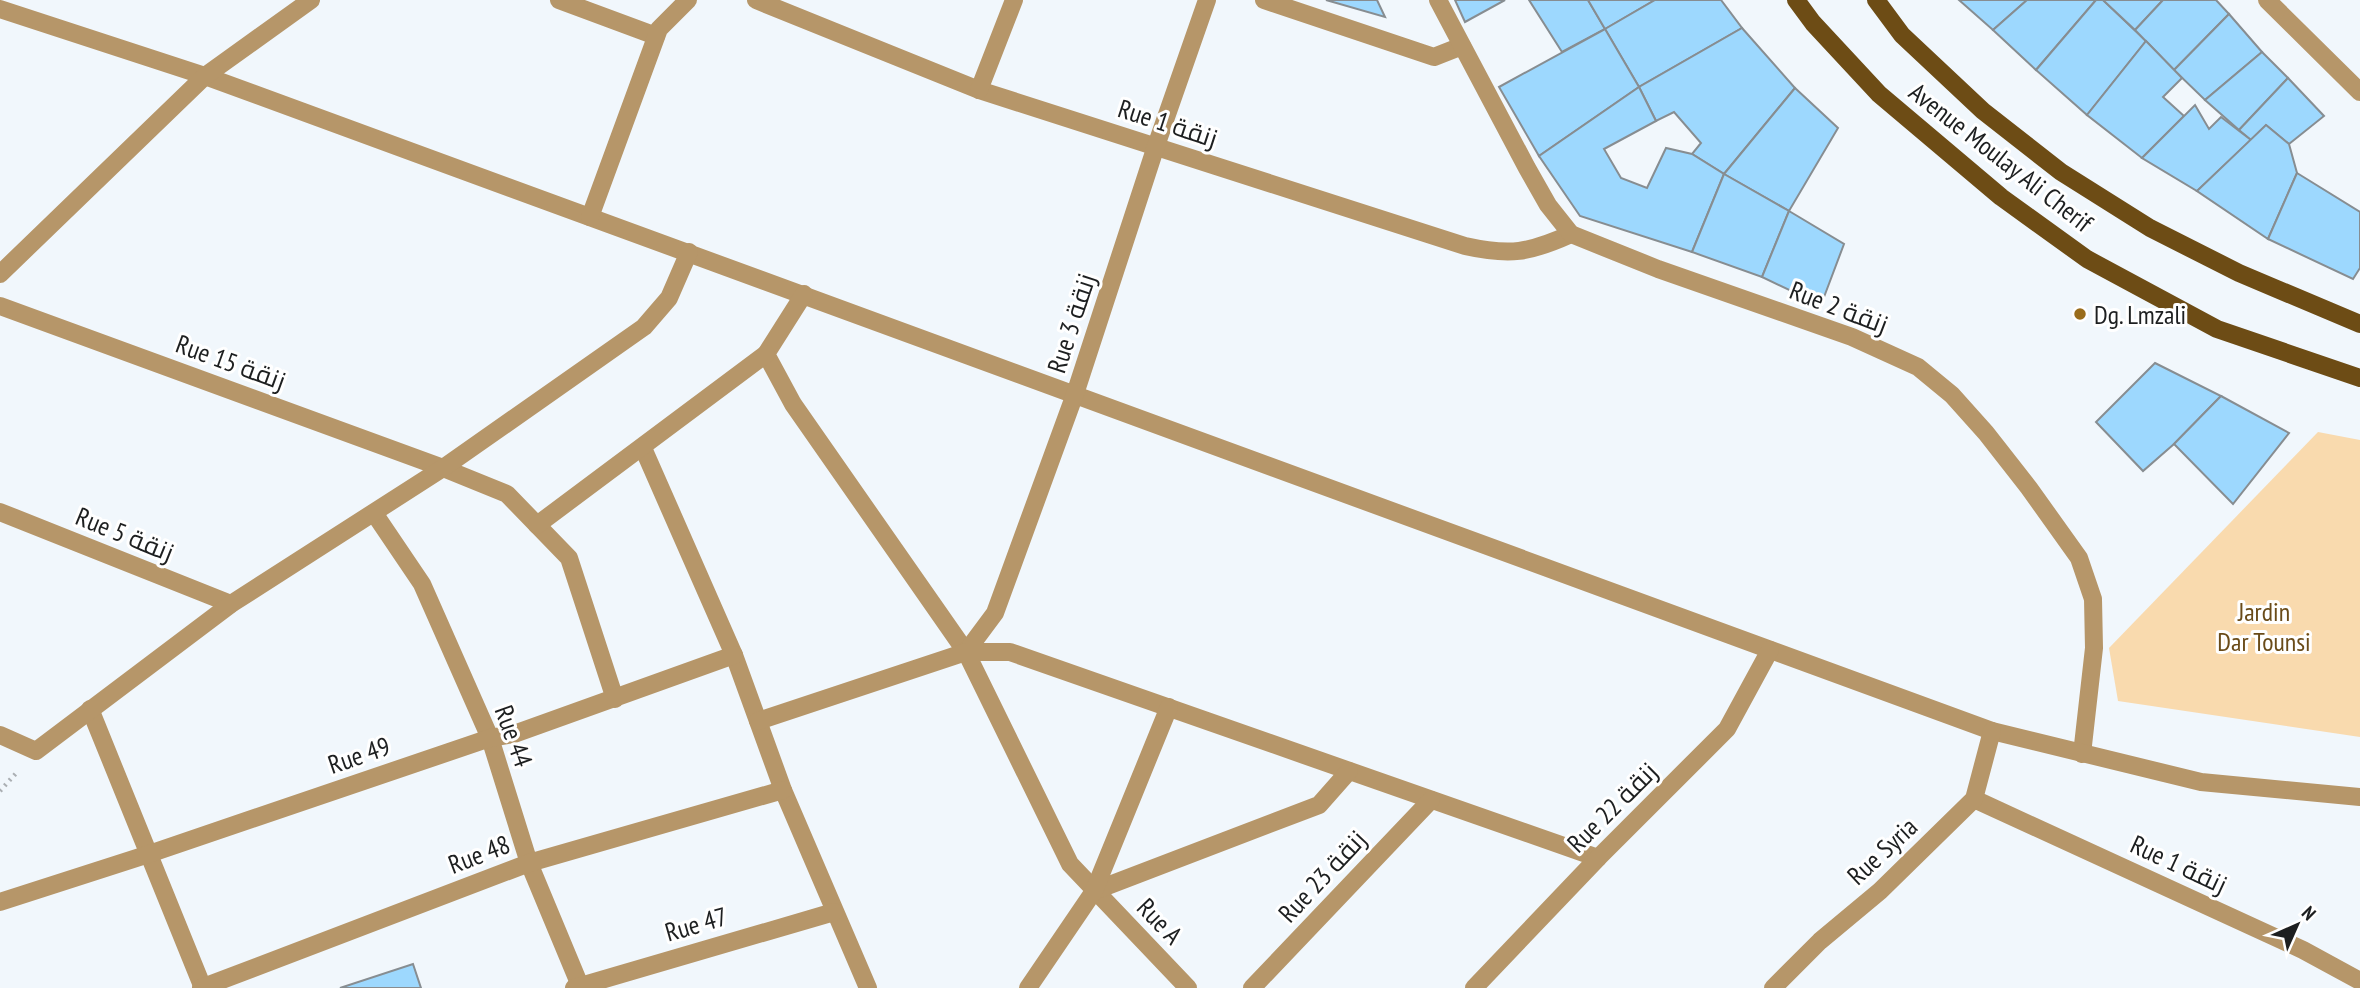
<svg xmlns="http://www.w3.org/2000/svg" width="2360" height="988" viewBox="0 0 2360 988" font-family="'PT Sans Narrow',Cairo,sans-serif">
	<style>
		.green { fill: #f9daae }
		.building { fill: #9dd8fe; stroke: #878d91; stroke-width: 2 }
		.lines { fill: none; stroke-linecap: round; stroke-linejoin: round }
		.path { stroke: #abafb3; stroke-width: 4.5; stroke-dasharray: 2 5; stroke-linecap: butt }
		.minor { stroke: #b69669; stroke-width: 18 }
		.major { stroke: #6d4c15; stroke-width: 18 }
		.poi-dot { fill: #996c1b; stroke: #fff; stroke-width: 2.5 }
		.labels { text-anchor: middle; dominant-baseline: central; stroke-width: 6; stroke-linejoin: round; paint-order: stroke }
		.street-label { font-size: 26px; fill: #1d1f20; stroke: #fff }
		.poi-label { font-size: 26px; fill: #1d1f20; stroke: #fff; text-anchor: start }
		.park-label { font-size: 26px; fill: #6a4b18; stroke: #fff }
	</style>
	<rect width="100%" height="100%" fill="#f1f7fc"/>
	<!-- green -->
	<polygon class="green" points="2318,432 2360,440 2360,737 2118,701 2109,648"/>
	<!-- building -->
	<g class="building">
		<polygon points="1326,0 1377,0 1385,17"/>
		<polygon points="1455,0 1505,0 1465,22"/>
		<polygon points="1529,0 1588,0 1605,29 1562,52"/>
		<polygon points="1588,0 1655,0 1605,29"/>
		<polygon points="1655,0 1721,0 1742,28 1639,87 1605,29"/>
		<polygon points="1959,0 2027,0 1993,30"/>
		<polygon points="2027,0 2096,0 2036,70 1993,30"/>
		<polygon points="2096,0 2103,0 2146,41 2087,115 2036,70"/>
		<polygon points="2103,0 2163,0 2135,30"/>
		<polygon points="2163,0 2216,0 2229,14 2174,70 2135,30"/>
		<polygon points="2229,14 2262,52 2205,100 2174,70"/>
		<polygon points="1742,28 1795,88 1724,174 1692,154 1701,143 1674,112 1656,121 1639,87"/>
		<polygon points="1605,29 1639,87 1539,156 1499,87"/>
		<polygon points="2146,41 2182,78 2163,97 2184,116 2142,158 2087,115"/>
		<polygon points="2262,52 2288,78 2239,130 2205,100"/>
		<polygon points="2288,78 2324,116 2289,144 2266,125 2251,140 2239,130"/>
		<polygon points="1639,87 1656,121 1604,149 1621,178 1647,188 1666,148 1692,154 1724,174 1692,252 1580,216 1539,156"/>
		<polygon points="1795,88 1838,128 1789,211 1724,174"/>
		<polygon points="2195,105 2209,129 2221,117 2251,140 2197,191 2142,158"/>
		<polygon points="2266,125 2289,144 2297,173 2268,239 2197,191"/>
		<polygon points="2297,173 2360,212 2360,268 2353,279 2268,239"/>
		<polygon points="1724,174 1789,211 1762,277 1692,252"/>
		<polygon points="1789,211 1844,244 1821,305 1762,277"/>
		<polygon points="2155,363 2221,396 2174,444 2143,471 2096,422"/>
		<polygon points="2221,396 2289,433 2233,504 2174,444"/>
		<polygon points="413,964 421,988 340,988"/>
	</g>
	<g class="lines">
		<!-- path -->
		<polyline class="path" points="0,791 18,771"/>
		<!-- minor -->
		<g class="minor">
			<polyline points="559,0 656,36"/>
			<path d="M756,0L979,90L1465,246C1510,256 1529,253 1571,234"/>
			<polyline points="1264,0 1434,57 1462,46"/>
			<polyline points="1438,0 1527,168 1548,205 1571,234 1658,269 1852,337 1918,367 1952,395 1986,433 2029,488 2079,558 2093,599 2094,648 2082,754"/>
			<polyline points="2267,0 2360,92"/>
			<polyline points="0,9 205,76 1992,731 2201,782 2360,797"/>
			<polyline points="979,90 1014,0"/>
			<polyline points="590,217 659,29 688,0"/>
			<polyline points="0,274 205,76 311,0"/>
			<polyline points="804,294 766,354 793,404 966,652 1070,864 1188,988"/>
			<polyline points="0,306 443,468 507,494 569,558 615,699"/>
			<polyline points="643,448 734,655 783,790 868,988"/>
			<polyline points="0,512 231,604"/>
			<polyline points="374,513 422,584 490,738 529,863 581,988"/>
			<polyline points="537,525 766,354"/>
			<polyline points="966,652 995,613 1075,394 1156,146 1207,0"/>
			<polyline points="90,709 203,988"/>
			<polyline points="758,721 966,652 1010,652 1598,858"/>
			<polyline points="0,735 36,751 231,604 443,468 644,327 669,298 689,252"/>
			<polyline points="1974,799 2303,950 2360,981"/>
			<polyline points="1094,891 1319,805 1349,771"/>
			<polyline points="0,902 149,854 490,738 514,734 734,655"/>
			<polyline points="201,988 529,863 783,790"/>
			<polyline points="574,988 834,912"/>
			<polyline points="1028,988 1094,891 1169,707"/>
			<polyline points="1252,988 1431,800"/>
			<polyline points="1474,988 1598,858 1727,729 1770,650"/>
			<polyline points="1773,988 1820,941 1880,891 1974,799 1992,731"/>
		</g>
		<!-- major -->
		<g class="major">
			<polyline points="1796,0 1813,23 1879,94 2001,197 2087,259 2217,329 2360,378"/>
			<polyline points="1876,0 1902,35 1983,111 2061,172 2150,228 2239,273 2360,324"/>
		</g>
	</g>
	<!-- markers -->
	<circle class="poi-dot" cx="2080" cy="314" r="7"/>
	<g class="labels">
		<!-- street labels -->
		<g class="street-label">
			<text transform="translate(1168 123) rotate(18)">Rue 1 زنقة</text>
			<text transform="translate(2001 157) rotate(38)">Avenue Moulay Ali Cherif</text>
			<text transform="translate(1839 307) rotate(21)">Rue 2 زنقة</text>
			<text transform="translate(1071 323) rotate(-72)">Rue 3 زنقة</text>
			<text transform="translate(231 362) rotate(20)">Rue 15 زنقة</text>
			<text transform="translate(125 534) rotate(22)">Rue 5 زنقة</text>
			<text transform="translate(514 736) rotate(70)">Rue 44</text>
			<text transform="translate(359 755) rotate(-19)">Rue 49</text>
			<text transform="translate(1612 807) rotate(-45)">Rue 22 زنقة</text>
			<text transform="translate(1882 851) rotate(-43)">Rue Syria</text>
			<text transform="translate(479 854) rotate(-21)">Rue 48</text>
			<text transform="translate(2179 864) rotate(25)">Rue 1 زنقة</text>
			<text transform="translate(1322 876) rotate(-47)">Rue 23 زنقة</text>
			<text transform="translate(1160 921) rotate(46)">Rue A</text>
			<text transform="translate(696 924) rotate(-16)">Rue 47</text>
		</g>
		<!-- poi labels -->
		<g class="poi-label">
			<text x="2094" y="314">Dg. Lmzali</text>
		</g>
		<!-- park labels -->
		<g class="park-label">
			<text x="2264" y="611">Jardin<tspan x="2264" dy="30">Dar Tounsi</tspan></text>
		</g>
	</g>
	<!-- north arrow -->
	<g transform="translate(2297 925) rotate(45)" stroke="#ffffff" stroke-width="5" paint-order="stroke">
	<path d="M0-5L12 26L0 18L-12 26Z" fill="#1d1f20"/>
	<text y="-10" font-size="19" font-weight="bold" text-anchor="middle" fill="#1d1f20">N</text>
	</g>
</svg>
